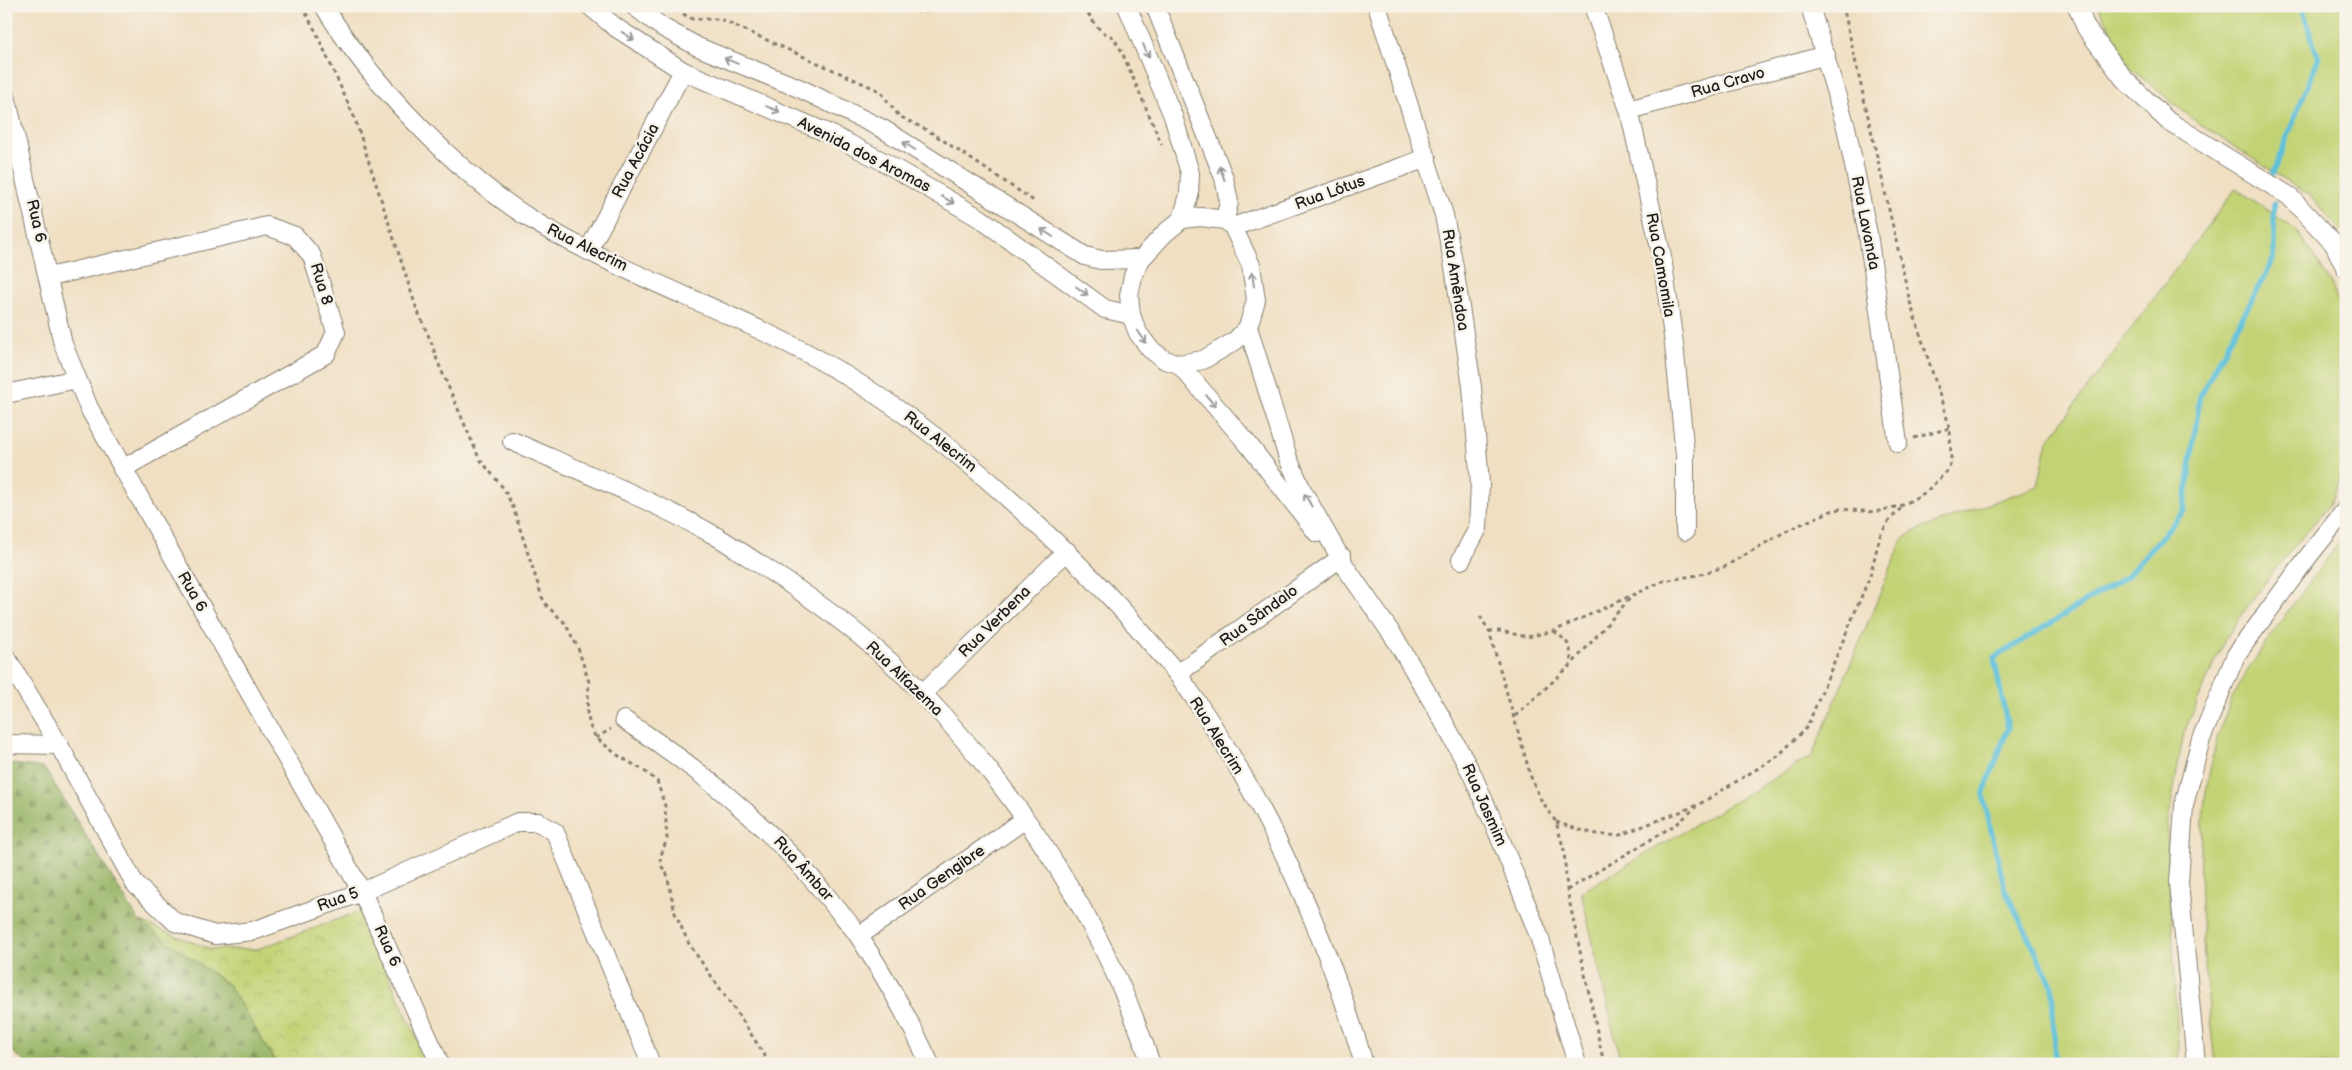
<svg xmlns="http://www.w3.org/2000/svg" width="2352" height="1070" viewBox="0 0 2352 1070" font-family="'Balsamiq Sans',sans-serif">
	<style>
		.grass { fill: #c2d375; stroke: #6f7848 }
		.forest { fill: url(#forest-firs); stroke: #5a6841 }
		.park { fill: url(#park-crowns); stroke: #6f7848 }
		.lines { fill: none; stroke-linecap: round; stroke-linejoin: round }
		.stream { stroke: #5cc0da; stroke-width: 5.5 }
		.minor-casing { stroke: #867e6f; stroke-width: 20 }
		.path { stroke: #867e6f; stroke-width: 3; stroke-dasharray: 4 4; stroke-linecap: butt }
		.minor { stroke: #fff; stroke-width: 18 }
		.oneway { stroke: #999 }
		.labels { text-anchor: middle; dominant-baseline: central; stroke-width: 5; stroke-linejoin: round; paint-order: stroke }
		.street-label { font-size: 16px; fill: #1c1c1c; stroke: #f7f3e8 }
	</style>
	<defs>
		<pattern id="forest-firs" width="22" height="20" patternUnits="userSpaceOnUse" patternTransform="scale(1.25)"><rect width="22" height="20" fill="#99b566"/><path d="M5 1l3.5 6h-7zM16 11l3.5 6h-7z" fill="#7c9253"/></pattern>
		<pattern id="park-crowns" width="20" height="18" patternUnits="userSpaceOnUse" patternTransform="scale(1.25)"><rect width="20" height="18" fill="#c2d375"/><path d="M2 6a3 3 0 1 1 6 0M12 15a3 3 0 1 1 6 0" fill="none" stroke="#a6b565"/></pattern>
	</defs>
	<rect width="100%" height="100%" fill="#f7f3e8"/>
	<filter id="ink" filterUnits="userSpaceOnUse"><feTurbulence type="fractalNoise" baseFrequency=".02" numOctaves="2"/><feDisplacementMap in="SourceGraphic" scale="10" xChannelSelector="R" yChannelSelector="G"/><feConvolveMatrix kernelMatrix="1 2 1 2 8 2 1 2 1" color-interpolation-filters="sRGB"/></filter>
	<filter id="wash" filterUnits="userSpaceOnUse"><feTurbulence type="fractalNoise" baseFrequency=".0096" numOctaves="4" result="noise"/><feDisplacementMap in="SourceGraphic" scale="20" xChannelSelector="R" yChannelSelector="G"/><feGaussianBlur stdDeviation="1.12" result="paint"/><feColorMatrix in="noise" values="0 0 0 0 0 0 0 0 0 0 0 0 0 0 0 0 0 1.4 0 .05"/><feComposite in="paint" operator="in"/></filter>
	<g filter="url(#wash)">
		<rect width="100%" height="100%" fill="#f0dfc2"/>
		<!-- grass -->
		<g class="grass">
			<polygon points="2098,6 2346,6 2346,237 2310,196 2198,123 2131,69"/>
			<polygon points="2236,188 2296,230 2331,282 2346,324 2346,466 2329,505 2272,573 2225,639 2184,732 2167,828 2179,1064 1621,1064 1581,892 1812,756 1902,541 1912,532 2038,486 2048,441"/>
			<path d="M2346,534V1064H2215C2202,944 2182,800 2237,688C2243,676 2252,665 2259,653C2286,612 2316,573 2346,534Z"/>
		</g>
		<!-- forest -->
		<polygon class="forest" points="6,763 44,768 139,921 229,985 277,1064 27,1064 6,1046"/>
		<!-- park -->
		<polygon class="park" points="360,911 428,1064 277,1064 229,985 139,921 210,949 258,949"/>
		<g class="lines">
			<!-- stream -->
			<g class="stream">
				<polyline points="2273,173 2318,59 2302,6"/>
				<polyline points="2055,1064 2052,985 2005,890 1983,795 2008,728 1994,658 2127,576 2184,511 2200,396 2274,258 2274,204"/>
			</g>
		</g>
	</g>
	<g filter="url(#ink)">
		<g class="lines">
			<defs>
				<g id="minor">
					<path d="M324,6C370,83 462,179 539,224C627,276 726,309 816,358C890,399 958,451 1020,509C1064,549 1106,590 1144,635C1156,649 1168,662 1179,676C1263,793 1323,926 1364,1064"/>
					<polyline points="590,6 615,27 683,71 832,135 884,162 981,219 1105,309 1131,315"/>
					<polyline points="634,6 662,27 698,47 801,89 883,129 1085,256 1101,260 1141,259"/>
					<polyline points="1127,6 1173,116 1190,173 1189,195 1182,219"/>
					<polyline points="1155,6 1224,178 1229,202 1225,220"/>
					<polyline points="1377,6 1444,215 1454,267 1472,387 1480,483 1478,528 1461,560"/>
					<polyline points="1593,6 1629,110 1662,257 1674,344 1685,455 1685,531"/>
					<polyline points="1810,6 1846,127 1868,234 1898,443"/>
					<polyline points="2077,6 2086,28 2124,79 2168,121 2289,196 2334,244 2346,269"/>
					<polyline points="6,96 63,344 89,408 362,892 440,1064"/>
					<polyline points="1629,110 1826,55"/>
					<polyline points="1233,227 1427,158"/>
					<polyline points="588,251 683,71"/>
					<polyline points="49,277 267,226 295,236 312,256 336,332 326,354 122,469"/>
					<polyline points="1248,327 1235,341 1203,360 1179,364 1165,360 1150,349 1138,333 1131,315 1129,295 1133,276 1141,259 1165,233 1182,219 1201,217 1225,220 1233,227 1251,265 1256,300 1248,327 1288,458 1302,490 1346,568 1396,640 1440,715 1472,774 1498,833 1539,936 1577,1064"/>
					<polyline points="1179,364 1248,444 1317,533"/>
					<polyline points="6,394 77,379"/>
					<path d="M512,441C580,471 649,499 714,535C730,544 745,555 761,565C819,602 877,645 924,695C1023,800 1105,926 1151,1064"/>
					<polyline points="6,657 59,745 135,884 175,922 215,935 253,931 362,892 518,822 538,822 555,832 651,1064"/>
					<polyline points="1177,674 1342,557"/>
					<polyline points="923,693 1067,551"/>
					<path d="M624,720C702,770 771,827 829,899C839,912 851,924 860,938C886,978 910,1021 930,1064"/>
					<polyline points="6,744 59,745"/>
					<polyline points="859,936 1024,820"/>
					<polyline points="2196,1064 2179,883 2184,805 2201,739 2236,655 2307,558 2346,509"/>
				</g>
			</defs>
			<!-- minor casing -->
			<use href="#minor" class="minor-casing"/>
			<!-- path -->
			<g class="path">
				<polyline points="302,6 316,32 355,119 416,307 432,344 437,360 479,458 504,489 513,507 542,597 547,606 565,623 578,648 589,682 587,713 590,726 596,738 619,756 643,770 657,781 665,806 667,839 660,858 662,867 667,874 675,913 689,944 744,1023 770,1064"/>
				<polyline points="669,6 692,19 720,19 880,91 899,116 929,131 1034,201"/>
				<path d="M901,6C916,15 930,13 946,6"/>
				<polyline points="1085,6 1091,19 1102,32 1113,37 1121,50 1162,145"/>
				<polyline points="1914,438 1950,428"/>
				<polyline points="1480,616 1489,631 1531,777 1540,798 1556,822 1564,850 1567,890 1604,1064"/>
				<polyline points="1489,631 1501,631 1527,637 1554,631 1663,581 1698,575 1724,567 1788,530 1831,511 1840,509 1875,512 1903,505 1926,492 1949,469 1951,461 1950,428 1910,302 1843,6"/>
				<path d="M1554,631C1569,643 1571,644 1571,664"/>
				<polyline points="1515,716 1571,665 1632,596"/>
				<polyline points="596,738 611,729"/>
				<path d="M1556,822C1577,829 1597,837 1620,835L1698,805L1778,756L1807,727L1870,576L1880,536L1888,522L1903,506"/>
				<polyline points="1567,890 1678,823 1696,807"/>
			</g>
			<!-- minor -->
			<use href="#minor" class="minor"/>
		</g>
		<!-- one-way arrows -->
		<defs><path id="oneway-shaft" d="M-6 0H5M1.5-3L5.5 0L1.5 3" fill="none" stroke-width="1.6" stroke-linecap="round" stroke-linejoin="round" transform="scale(1.25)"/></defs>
		<g class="oneway">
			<use href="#oneway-shaft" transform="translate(628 36) rotate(33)"/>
			<use href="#oneway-shaft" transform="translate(1146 51) rotate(67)"/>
			<use href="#oneway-shaft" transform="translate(731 61) rotate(-157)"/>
			<use href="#oneway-shaft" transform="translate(773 109) rotate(23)"/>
			<use href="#oneway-shaft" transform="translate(909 146) rotate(-148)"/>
			<use href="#oneway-shaft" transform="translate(1222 173) rotate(-110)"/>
			<use href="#oneway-shaft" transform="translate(948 200) rotate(31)"/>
			<use href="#oneway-shaft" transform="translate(1047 233) rotate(-148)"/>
			<use href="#oneway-shaft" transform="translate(1253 279) rotate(-97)"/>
			<use href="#oneway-shaft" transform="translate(1082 291) rotate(37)"/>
			<use href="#oneway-shaft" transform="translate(1142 337) rotate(57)"/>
			<use href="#oneway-shaft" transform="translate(1211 401) rotate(50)"/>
			<use href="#oneway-shaft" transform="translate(1308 500) rotate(-120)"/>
		</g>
	</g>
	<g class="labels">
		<!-- street labels -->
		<g class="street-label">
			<text transform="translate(1728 83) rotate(-16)">Rua Cravo</text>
			<text transform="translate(864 155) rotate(27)">Avenida dos Aromas</text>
			<text transform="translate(636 161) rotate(-62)">Rua Acácia</text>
			<text transform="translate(1330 193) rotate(-20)">Rua Lótus</text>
			<text transform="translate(36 221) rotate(77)">Rua 6</text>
			<text transform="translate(1865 223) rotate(79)">Rua Lavanda</text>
			<text transform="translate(587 248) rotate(26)">Rua Alecrim</text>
			<text transform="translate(1660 265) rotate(80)">Rua Camomila</text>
			<text transform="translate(1455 280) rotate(81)">Rua Amêndoa</text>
			<text transform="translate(321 284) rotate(73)">Rua 8</text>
			<text transform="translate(940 442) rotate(38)">Rua Alecrim</text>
			<text transform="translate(192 592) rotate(60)">Rua 6</text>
			<text transform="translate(1259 616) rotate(-36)">Rua Sândalo</text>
			<text transform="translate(995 622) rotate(-45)">Rua Verbena</text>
			<text transform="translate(904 679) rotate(44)">Rua Alfazema</text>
			<text transform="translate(1216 736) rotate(58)">Rua Alecrim</text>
			<text transform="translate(1484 805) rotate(66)">Rua Jasmim</text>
			<text transform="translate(803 869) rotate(48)">Rua Âmbar</text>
			<text transform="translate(942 878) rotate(-35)">Rua Gengibre</text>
			<text transform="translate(338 900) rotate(-20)">Rua 5</text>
			<text transform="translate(387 946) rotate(66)">Rua 6</text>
		</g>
	</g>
	<!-- margin -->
	<rect width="2352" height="1070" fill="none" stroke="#f7f3e8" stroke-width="25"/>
</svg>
